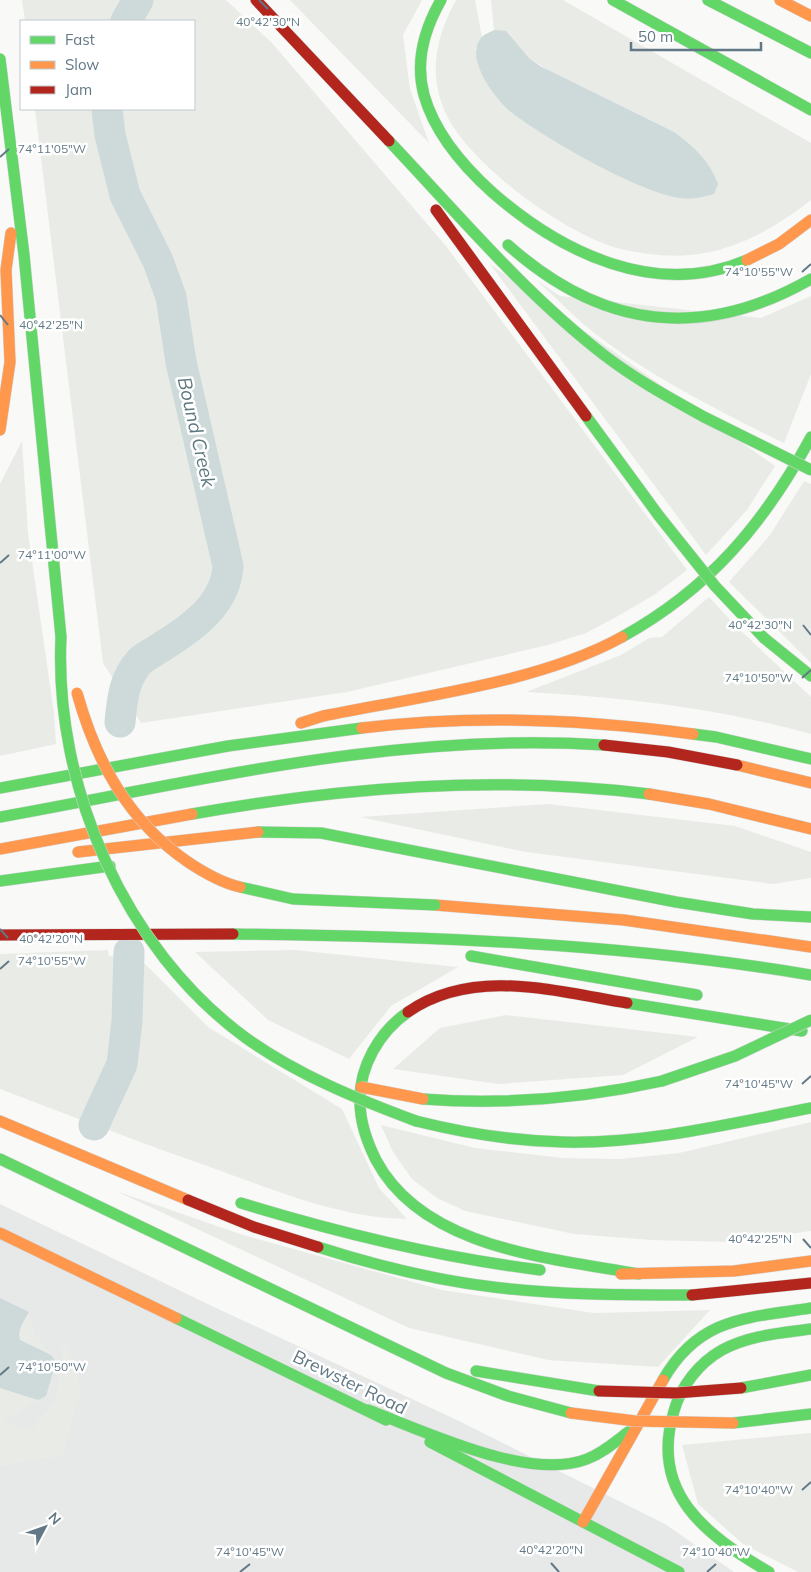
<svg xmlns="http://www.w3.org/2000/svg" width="811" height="1572" viewBox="0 0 811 1572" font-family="Mulish,sans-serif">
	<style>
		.built { fill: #e7e9e9 }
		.green { fill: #e9ece6 }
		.water { fill: #ced9da }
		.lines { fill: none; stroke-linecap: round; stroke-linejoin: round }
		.river { stroke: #ced9da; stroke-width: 31 }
		.fast-casing { stroke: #d4d6d6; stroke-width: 12 }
		.slow-casing { stroke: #d4d6d6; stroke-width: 12 }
		.jam-casing { stroke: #d4d6d6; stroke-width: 12 }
		.fast { stroke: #63d668; stroke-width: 11 }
		.slow { stroke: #ff974d; stroke-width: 11 }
		.jam { stroke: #b3261e; stroke-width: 11 }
		.fast-bridge-casing { stroke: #d5d6d6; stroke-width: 12; stroke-linecap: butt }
		.slow-bridge-casing { stroke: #d5d6d6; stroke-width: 12; stroke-linecap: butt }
		.jam-bridge-casing { stroke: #d5d6d6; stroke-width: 12; stroke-linecap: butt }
		.fast-bridge { stroke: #63d668; stroke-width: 11 }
		.slow-bridge { stroke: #ff974d; stroke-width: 11 }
		.jam-bridge { stroke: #b3261e; stroke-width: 11 }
		.ticks { fill: none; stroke: #627985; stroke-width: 2 }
		.labels { text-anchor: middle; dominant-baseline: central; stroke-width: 5; stroke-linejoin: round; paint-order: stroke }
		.street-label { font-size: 18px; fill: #627985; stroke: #fff }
		.water-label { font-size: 19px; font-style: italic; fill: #5d787e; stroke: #fff }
		.ticks-label { font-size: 12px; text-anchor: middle; fill: #627985; stroke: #fff; stroke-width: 5; stroke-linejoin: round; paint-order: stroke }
	</style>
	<rect width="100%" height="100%" fill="#f9f9f8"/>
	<!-- built -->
	<polygon class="built" points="0,1204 214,1307 457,1420 665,1524 734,1572 0,1572"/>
	<!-- green -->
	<g class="green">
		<polygon points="22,0 226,0 272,43 446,246 687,570 654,595 618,616 586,633 548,645 347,692 141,723 103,663 35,109 194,109 194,21 25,21"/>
		<polygon points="290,0 422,0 403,35 410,89 429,143"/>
		<path d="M456,0H475L482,37L475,50L564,80L529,58L506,32L494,30L491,0H563L811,143V200C775,228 736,251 689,255C667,257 642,254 621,249C566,235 472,166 447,116C427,76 436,36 456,0Z"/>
		<polygon points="490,264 775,466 747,510 706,555"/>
		<path d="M536,280L560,296L761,318L811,296V374L784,443C721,412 659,381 602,339C578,322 558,299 536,280Z"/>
		<polygon points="22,441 28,533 54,713 56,744 0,756 0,484"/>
		<polygon points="804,481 811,484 811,663 729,582 770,535"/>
		<path d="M709,597L738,628L811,697V734C718,708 622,697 526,692L621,655L649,638L662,637Z"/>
		<polygon points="548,804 735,826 811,852 811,878 773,884 526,852 360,817"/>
		<path d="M108,950L109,956L139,958L208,1027L342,1109L379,1188L407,1219C342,1218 282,1193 221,1171C147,1145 73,1117 0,1089V954Z"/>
		<polygon points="295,950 458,967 391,1006 349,1059 268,1020 195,952"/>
		<polygon points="506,1015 698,1037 623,1075 498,1084 393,1069 440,1028"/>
		<polygon points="811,1122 811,1231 728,1242 651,1240 574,1234 465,1211 437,1198 412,1179 393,1152 381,1125 475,1148 563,1158 620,1159 679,1153"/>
		<polygon points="116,1191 243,1235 442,1290 594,1313 710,1310 658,1367 548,1360 409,1328"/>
		<path d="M29,1312L35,1334L51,1355L20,1340C17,1330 24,1321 29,1312Z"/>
		<polygon points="64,1342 76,1369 80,1393 63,1455 0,1466 0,1388 38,1400 3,1420 30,1431 56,1401"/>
		<polygon points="811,1433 811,1572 798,1572 743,1544 698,1504 682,1445"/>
	</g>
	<!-- water -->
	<g class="water">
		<path d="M494,30L506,31L529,58L540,66L674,132C693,146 710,161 718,184L714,194C703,197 691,200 680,198C640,193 544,138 511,112C495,99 464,58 481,38C484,34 491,32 494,30Z"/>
		<path d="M0,1298L29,1312C24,1321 17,1330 20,1340L51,1355L56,1362L46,1396L38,1400L0,1388Z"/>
	</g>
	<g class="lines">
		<!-- river -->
		<g class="river">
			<polyline points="126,21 138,0"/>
			<path d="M107,109L110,135L125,195L158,261L171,297L181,362L228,566C226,604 193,627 163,646C156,651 147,655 140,661C124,678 122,700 120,722"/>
			<polyline points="94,1125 122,1064 127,1021 129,952"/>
		</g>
		<defs>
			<g id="fast">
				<path d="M441,0C425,28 415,62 424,95C435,134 464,167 493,193C562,253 656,299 747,260"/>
				<polyline points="613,0 811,110"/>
				<polyline points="708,0 811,53"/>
				<polyline points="0,59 24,255 61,637"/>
				<path d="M389,141C458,214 524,293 604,355C635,379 670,398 704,417"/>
				<path d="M508,245C601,328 701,342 811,279"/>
				<polyline points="586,416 659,516"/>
				<path d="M622,637C709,589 764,524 811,437"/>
				<polyline points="764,638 811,676"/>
				<polyline points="693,734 716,737 811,759"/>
				<polyline points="0,788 228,746 362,728"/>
				<path d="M192,814C344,787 495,775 649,794"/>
				<path d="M0,817C200,781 399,731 604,745"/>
				<polyline points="258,832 321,833 676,902 753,914 811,917"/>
				<polyline points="0,881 110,866"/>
				<path d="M233,934C426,936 621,943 811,975"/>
				<polyline points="471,956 697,995"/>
				<polyline points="627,1003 802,1031"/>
				<path d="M408,1012C379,1032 359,1067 360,1102C360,1123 367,1142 376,1160C423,1249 551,1258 639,1274"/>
				<path d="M423,1099C504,1105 582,1099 662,1081"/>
				<path d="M416,1121C464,1133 513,1141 563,1142C646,1144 729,1124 811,1108"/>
				<polyline points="0,1159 446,1373 508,1396 571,1413"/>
				<path d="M241,1203C339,1233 438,1257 540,1270"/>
				<path d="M318,1247C374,1265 435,1280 493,1287C559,1295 626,1295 692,1295"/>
				<polyline points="176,1318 386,1420"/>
				<polyline points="476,1371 599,1391"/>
				<path d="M663,1380C699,1317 747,1318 811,1308"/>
				<polyline points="741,1388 811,1375"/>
				<path d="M368,1410C425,1431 529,1482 587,1459C603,1453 615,1442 628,1432"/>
				<polyline points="733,1423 811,1414"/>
				<polyline points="430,1442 679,1572"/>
				<path d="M769,1572C706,1535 649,1493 674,1411C681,1386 699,1363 722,1350C749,1335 782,1333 811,1329"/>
			</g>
			<g id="slow">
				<polyline points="780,0 811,16"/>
				<polyline points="747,260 779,244 811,220"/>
				<polyline points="0,430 10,362 6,270 11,233"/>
				<path d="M301,723L323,716C416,697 539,683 622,637"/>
				<path d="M362,728C473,714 583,719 693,734"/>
				<polyline points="737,765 811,783"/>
				<polyline points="649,794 709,804 811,829"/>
				<polyline points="0,849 192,814"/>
				<polyline points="78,852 258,832"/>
				<polyline points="435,905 624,920 811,947"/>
				<polyline points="0,1121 188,1200"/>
				<polyline points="0,1233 176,1318"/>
				<polyline points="621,1274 734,1271 811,1261"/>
				<polyline points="583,1522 663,1380"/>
			</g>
			<g id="jam">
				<polyline points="256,0 389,141"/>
				<polyline points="436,210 586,416"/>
				<polyline points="604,745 668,752 737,765"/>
				<polyline points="0,935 233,934"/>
				<path d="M408,1012C473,967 555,991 627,1003"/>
				<polyline points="188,1200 254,1227 318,1247"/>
				<polyline points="692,1295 811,1283"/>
			</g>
		</defs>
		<!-- fast casing -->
		<use href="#fast" class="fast-casing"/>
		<!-- slow casing -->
		<use href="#slow" class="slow-casing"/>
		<!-- jam casing -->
		<use href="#jam" class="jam-casing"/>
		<!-- fast -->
		<use href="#fast" class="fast"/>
		<!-- slow -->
		<use href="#slow" class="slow"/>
		<!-- jam -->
		<use href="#jam" class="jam"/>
		<defs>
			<g id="fast-bridge">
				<polyline points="704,417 811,470"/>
				<polyline points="659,516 715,586 764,638"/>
				<path d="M61,637C54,786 124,949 246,1038C298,1075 357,1099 416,1121"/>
				<polyline points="240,887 293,899 435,905"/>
				<polyline points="662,1081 735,1056 811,1020"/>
			</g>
			<g id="slow-bridge">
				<path d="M77,693C96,761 128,821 188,862C203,872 222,883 240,887"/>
				<polyline points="361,1087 423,1099"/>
				<polyline points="571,1413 635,1421 733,1423"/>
			</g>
			<polyline id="jam-bridge" points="599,1391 676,1393 741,1388"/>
		</defs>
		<!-- fast-bridge casing -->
		<use href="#fast-bridge" class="fast-bridge-casing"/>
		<!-- slow-bridge casing -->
		<use href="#slow-bridge" class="slow-bridge-casing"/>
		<!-- jam-bridge casing -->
		<use href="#jam-bridge" class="jam-bridge-casing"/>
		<!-- fast-bridge -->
		<use href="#fast-bridge" class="fast-bridge"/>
		<!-- slow-bridge -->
		<use href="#slow-bridge" class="slow-bridge"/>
		<!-- jam-bridge -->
		<use href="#jam-bridge" class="jam-bridge"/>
	</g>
	<!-- ticks -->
	<path class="ticks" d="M259,0L268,9M0,157L9,149M802,272L811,264M0,315L8,325M0,563L9,555M803,625L811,635M802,678L811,670M0,929L8,938M0,969L9,961M802,1084L811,1076M803,1239L811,1248M0,1375L9,1367M802,1490L811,1482M551,1563L559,1572M240,1572L250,1564M707,1572L716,1564"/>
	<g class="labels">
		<!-- street labels -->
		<g class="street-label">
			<text transform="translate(350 1382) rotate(26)">Brewster Road</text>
		</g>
		<!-- water labels -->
		<g class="water-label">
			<text transform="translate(197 432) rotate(77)">Bound Creek</text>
		</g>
	</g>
	<g class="ticks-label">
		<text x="268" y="26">40°42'30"N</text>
		<text x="52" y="153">74°11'05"W</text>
		<text x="759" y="276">74°10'55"W</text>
		<text x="51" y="329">40°42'25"N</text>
		<text x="52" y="559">74°11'00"W</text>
		<text x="760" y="629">40°42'30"N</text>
		<text x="759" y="682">74°10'50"W</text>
		<text x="51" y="943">40°42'20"N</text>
		<text x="52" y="965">74°10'55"W</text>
		<text x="759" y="1088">74°10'45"W</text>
		<text x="760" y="1243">40°42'25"N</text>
		<text x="52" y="1371">74°10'50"W</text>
		<text x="759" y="1494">74°10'40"W</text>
		<text x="551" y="1554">40°42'20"N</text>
		<text x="250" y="1556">74°10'45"W</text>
		<text x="716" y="1556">74°10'40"W</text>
	</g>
	<!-- legend -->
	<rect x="20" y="20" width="175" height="90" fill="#ffffff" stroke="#c0c9ce"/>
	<rect x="30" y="36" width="25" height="8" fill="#63d668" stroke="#c0c9ce"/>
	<text x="65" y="45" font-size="15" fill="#627985">Fast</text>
	<rect x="30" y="61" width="25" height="8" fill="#ff974d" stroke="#c0c9ce"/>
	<text x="65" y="70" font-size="15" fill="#627985">Slow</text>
	<rect x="30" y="86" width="25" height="8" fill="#b3261e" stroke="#c0c9ce"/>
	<text x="65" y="95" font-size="15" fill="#627985">Jam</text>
	<!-- north arrow -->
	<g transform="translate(45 1527) rotate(49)" stroke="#ffffff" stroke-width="4" paint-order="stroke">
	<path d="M0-4L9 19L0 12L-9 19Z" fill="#627985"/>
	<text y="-8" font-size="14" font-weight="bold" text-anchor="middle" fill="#627985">N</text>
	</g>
	<!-- scale -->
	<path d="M631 42v8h130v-8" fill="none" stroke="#627985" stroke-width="2.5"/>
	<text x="638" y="42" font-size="15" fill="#627985" stroke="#ffffff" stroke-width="4" paint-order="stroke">50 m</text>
</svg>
